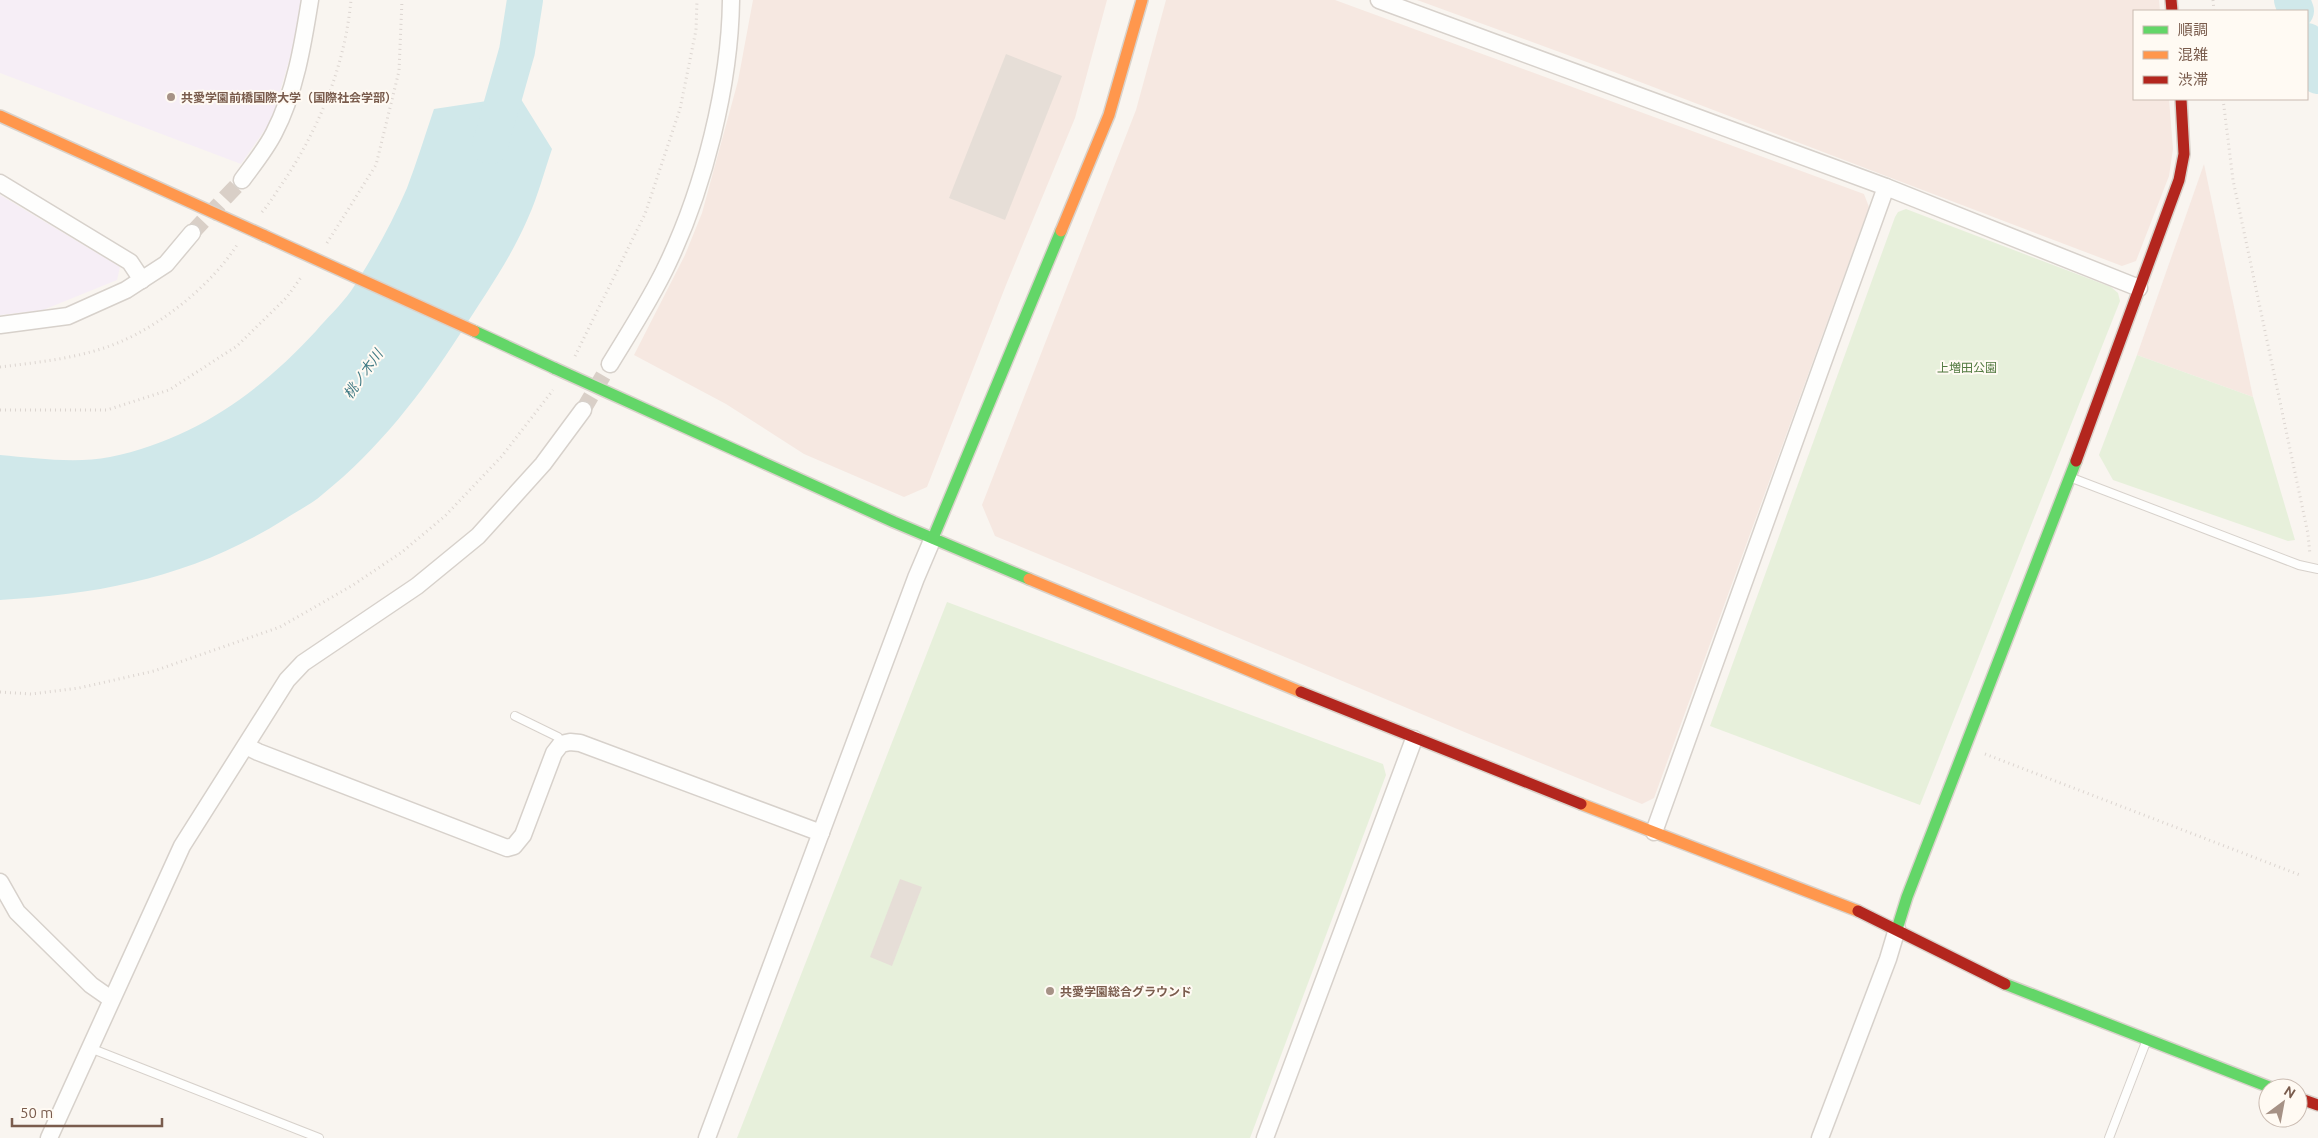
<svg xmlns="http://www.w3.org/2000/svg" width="2318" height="1138" viewBox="0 0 2318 1138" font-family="Ubuntu,'Noto Sans JP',sans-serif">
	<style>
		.commercial { fill: #f6e8e1 }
		.education { fill: #f6eef6 }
		.green { fill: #e7f0db }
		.water { fill: #d0e8ea }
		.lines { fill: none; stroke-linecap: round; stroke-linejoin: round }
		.river { stroke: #d0e8ea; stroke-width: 36 }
		.building { fill: #e6ded7 }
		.street-tunnel { stroke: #d9cfc7; stroke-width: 16; stroke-dasharray: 16 8; stroke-linecap: butt }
		.lane-casing { stroke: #d7d1cb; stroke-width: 10 }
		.street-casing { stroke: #d7d1cb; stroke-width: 19 }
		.fast-casing { stroke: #d9d2cb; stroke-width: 14 }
		.slow-casing { stroke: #d9d2cb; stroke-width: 14 }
		.jam-casing { stroke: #d9d2cb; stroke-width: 14 }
		.path { stroke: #dcd5d0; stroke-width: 3; stroke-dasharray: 1 4; stroke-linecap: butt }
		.lane { stroke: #fefefd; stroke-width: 8 }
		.street { stroke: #fefefd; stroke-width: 16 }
		.fast { stroke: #63d668; stroke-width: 11 }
		.slow { stroke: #ff974d; stroke-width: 11 }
		.jam { stroke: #b3261e; stroke-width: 11 }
		.fast-bridge-casing { stroke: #d9d2cb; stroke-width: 14; stroke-linecap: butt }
		.slow-bridge-casing { stroke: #d9d2cb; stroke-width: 14; stroke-linecap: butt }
		.fast-bridge { stroke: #63d668; stroke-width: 11 }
		.slow-bridge { stroke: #ff974d; stroke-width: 11 }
		.poi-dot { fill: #a69286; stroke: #fffaf3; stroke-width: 2 }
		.labels { text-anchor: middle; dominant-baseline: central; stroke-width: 4; stroke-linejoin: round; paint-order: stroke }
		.poi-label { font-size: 12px; font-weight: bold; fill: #7a5c4d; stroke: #fffaf3; text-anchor: start }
		.park-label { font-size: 12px; fill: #537a41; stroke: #fffaf3 }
		.water-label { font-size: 14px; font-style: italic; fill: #437c86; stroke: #fffaf3 }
	</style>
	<rect width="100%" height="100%" fill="#f9f5f0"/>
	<!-- commercial -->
	<g class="commercial">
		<polygon points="753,0 1107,0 1075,118 1006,285 927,487 904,497 804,454 726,404 634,355 685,255 702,213 738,81"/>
		<polygon points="1166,0 1335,0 1864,194 1869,207 1654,798 1642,804 1474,736 995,536 982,505 1136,110"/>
		<polygon points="1417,0 2159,0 2160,11 2134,11 2134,99 2169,99 2173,149 2169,176 2136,261 2122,266 1614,72"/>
		<polygon points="2204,164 2253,397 2137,355"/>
	</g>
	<!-- education -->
	<g class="education">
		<polygon points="0,0 301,0 295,41 271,121 241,164 0,73"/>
		<polygon points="0,195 120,267 117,280 43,310 0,315"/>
	</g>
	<!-- green -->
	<g class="green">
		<polygon points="1906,209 2111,287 2118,293 2120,301 1920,805 1710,726 1895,217 1898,212"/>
		<polygon points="2137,355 2253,397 2295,540 2288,541 2113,480 2099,455"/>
		<polygon points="947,602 1383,764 1386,775 1250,1138 737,1138"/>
	</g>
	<!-- water -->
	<path class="water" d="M519,96L552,149C544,172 538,196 528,218C510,260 484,296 460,334C422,393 378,450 323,494C312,504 297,511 285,519C195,576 104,594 0,600V455C35,458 75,464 110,457C193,440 259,393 316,331C327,318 341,305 351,291C372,259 392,223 407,188C417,162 425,135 434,109Z"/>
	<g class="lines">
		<!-- river -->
		<g class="river">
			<polyline points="2292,0 2296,11"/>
			<polyline points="2307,41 2318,76"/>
			<polyline points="490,146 517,51 525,0"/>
		</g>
	</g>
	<!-- building -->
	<g class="building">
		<polygon points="1006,54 1062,76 1005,220 949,198"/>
		<polygon points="900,879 922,887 892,966 870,957"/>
	</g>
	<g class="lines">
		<!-- street-tunnel -->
		<g class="street-tunnel">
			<polyline points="192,233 242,180"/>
			<polyline points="583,410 610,364"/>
		</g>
		<defs>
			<g id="lane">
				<polyline points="2072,478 2299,565 2318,569"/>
				<polyline points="515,716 558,737 561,744"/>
				<polyline points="90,1048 319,1138"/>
				<polyline points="2109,1138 2146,1042"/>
			</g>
			<g id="street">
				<polyline points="1379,0 1886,187 2139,288"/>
				<path d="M242,180C253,165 266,149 274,133C295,93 303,44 310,0"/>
				<polyline points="0,183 130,262 142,280"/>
				<polyline points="0,325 68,316 126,290 166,264 192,233"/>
				<path d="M610,364C630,331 651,299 667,265C704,188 730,85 731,0"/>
				<polyline points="246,746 258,752 507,848 514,846 523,835 554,753 561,744 570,742 580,743 821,833"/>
				<polyline points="1654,832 1886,187"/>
				<polyline points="0,882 17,912 91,985 111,999"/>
				<polyline points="49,1138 182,846 287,680 303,663 417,586 478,536 543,464 583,410"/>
				<polyline points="707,1138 916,578 933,538"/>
				<polyline points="1265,1138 1414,739"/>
				<polyline points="1820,1138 1888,959 1897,929"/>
			</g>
			<g id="fast">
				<polyline points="554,368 894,522 1029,579"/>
				<polyline points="933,538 1061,231"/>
				<polyline points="1897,929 1907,897 2076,461"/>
				<polyline points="2005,984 2272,1088"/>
			</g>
			<g id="slow">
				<polyline points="0,116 265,236"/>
				<polyline points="1061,231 1109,115 1142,0"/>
				<polyline points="1029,579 1301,692"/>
				<polyline points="1581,804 1858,911"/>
			</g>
			<g id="jam">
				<polyline points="2171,0 2172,11"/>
				<polyline points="2076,461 2179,180 2184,154 2181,99"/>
				<polyline points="1301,692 1581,804"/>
				<polyline points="1858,911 2005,984"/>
				<polyline points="2298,1098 2318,1105"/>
			</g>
		</defs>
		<!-- lane casing -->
		<use href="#lane" class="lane-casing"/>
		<!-- street casing -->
		<use href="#street" class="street-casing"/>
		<!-- fast casing -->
		<use href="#fast" class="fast-casing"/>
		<!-- slow casing -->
		<use href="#slow" class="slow-casing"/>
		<!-- jam casing -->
		<use href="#jam" class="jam-casing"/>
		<!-- path -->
		<g class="path">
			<polyline points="2213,0 2214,11"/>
			<polyline points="2223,99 2233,180 2308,534 2310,555"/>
			<path d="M262,212C271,202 278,189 286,178C321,124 345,64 351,0"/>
			<polyline points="327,243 376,165 399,71 402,0"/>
			<polyline points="575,356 645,214 680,109 696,30 697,0"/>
			<path d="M0,367C40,362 82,358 120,342C164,323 211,285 237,245"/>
			<polyline points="0,410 107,410 169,390 237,346 287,297 302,276"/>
			<polyline points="0,692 31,694 79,688 154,671 280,627 353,585 402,552 445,516 502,456 553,390"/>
			<polyline points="1985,754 2300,875"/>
		</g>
		<!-- lane -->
		<use href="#lane" class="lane"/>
		<!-- street -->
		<use href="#street" class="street"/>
		<!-- fast -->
		<use href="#fast" class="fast"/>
		<!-- slow -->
		<use href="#slow" class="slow"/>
		<!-- jam -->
		<use href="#jam" class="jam"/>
		<defs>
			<polyline id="fast-bridge" points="474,331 554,368"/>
			<polyline id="slow-bridge" points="265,236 474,331"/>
		</defs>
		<!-- fast-bridge casing -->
		<use href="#fast-bridge" class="fast-bridge-casing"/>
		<!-- slow-bridge casing -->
		<use href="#slow-bridge" class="slow-bridge-casing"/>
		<!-- fast-bridge -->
		<use href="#fast-bridge" class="fast-bridge"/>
		<!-- slow-bridge -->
		<use href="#slow-bridge" class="slow-bridge"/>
	</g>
	<!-- markers -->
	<g class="poi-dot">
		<circle cx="171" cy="97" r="5"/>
		<circle cx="1050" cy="991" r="5"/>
	</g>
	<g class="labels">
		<!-- poi labels -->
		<g class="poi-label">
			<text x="181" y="97">共愛学園前橋国際大学（国際社会学部）</text>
			<text x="1060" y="991">共愛学園総合グラウンド</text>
		</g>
		<!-- park labels -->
		<g class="park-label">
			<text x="1967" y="367">上増田公園</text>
		</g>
		<!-- water labels -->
		<g class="water-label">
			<text transform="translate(363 374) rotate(-55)">桃ノ木川</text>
		</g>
	</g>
	<!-- legend -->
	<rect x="2133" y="10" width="175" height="90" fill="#fffaf3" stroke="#cabbb1"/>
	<rect x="2143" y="26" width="25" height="8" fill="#63d668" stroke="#cabbb1"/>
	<text x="2178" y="35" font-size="15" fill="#7a5c4d">順調</text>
	<rect x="2143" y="51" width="25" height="8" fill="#ff974d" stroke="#cabbb1"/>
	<text x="2178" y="60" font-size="15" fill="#7a5c4d">混雑</text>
	<rect x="2143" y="76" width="25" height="8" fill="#b3261e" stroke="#cabbb1"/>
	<text x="2178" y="85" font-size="15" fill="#7a5c4d">渋滞</text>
	<!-- north arrow -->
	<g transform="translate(2283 1103) rotate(32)"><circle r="24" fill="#fffaf3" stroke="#cabbb1"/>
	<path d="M0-4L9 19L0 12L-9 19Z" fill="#a69286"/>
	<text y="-8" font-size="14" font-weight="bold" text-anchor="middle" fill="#7a5c4d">N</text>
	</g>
	<!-- scale -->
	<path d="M12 1118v8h150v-8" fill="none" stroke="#7a5c4d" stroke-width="2.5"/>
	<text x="20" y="1118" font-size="15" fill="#7a5c4d" stroke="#fffaf3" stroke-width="4" paint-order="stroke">50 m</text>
</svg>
